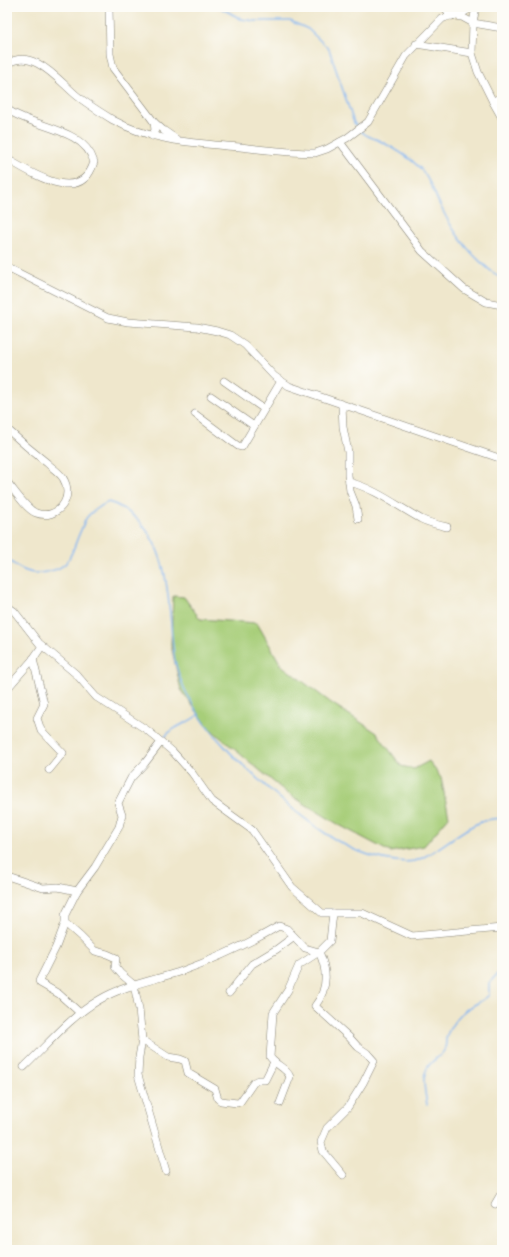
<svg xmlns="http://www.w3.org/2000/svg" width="509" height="1257" viewBox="0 0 509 1257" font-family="'Patrick Hand',sans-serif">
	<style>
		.green { fill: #a7ce79; stroke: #62754a }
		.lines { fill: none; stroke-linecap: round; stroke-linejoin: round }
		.stream { stroke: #84b6f1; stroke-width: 1.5 }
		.minor-casing { stroke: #868274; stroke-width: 8 }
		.minor { stroke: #fff; stroke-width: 7 }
	</style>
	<rect width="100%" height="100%" fill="#fdfcf7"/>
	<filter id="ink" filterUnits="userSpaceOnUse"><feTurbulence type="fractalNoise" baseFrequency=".025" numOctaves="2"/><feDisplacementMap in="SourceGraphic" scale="8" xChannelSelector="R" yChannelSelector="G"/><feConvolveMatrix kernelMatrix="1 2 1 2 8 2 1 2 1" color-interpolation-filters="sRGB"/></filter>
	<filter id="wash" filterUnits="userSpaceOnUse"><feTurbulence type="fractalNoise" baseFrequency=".012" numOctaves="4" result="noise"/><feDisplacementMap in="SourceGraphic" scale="16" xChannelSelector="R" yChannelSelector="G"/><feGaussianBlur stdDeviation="0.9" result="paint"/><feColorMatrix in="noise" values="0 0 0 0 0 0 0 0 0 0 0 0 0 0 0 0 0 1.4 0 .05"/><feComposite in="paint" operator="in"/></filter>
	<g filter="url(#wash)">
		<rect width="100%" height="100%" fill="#efe7cc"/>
		<!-- green -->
		<polygon class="green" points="173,596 184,597 200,619 257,623 281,665 330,702 377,733 401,766 414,769 429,761 441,778 449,817 424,846 390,852 341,826 287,793 209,728 181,690 171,645"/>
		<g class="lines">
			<!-- stream -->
			<g class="stream">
				<polyline points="219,7 241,19 255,21 290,21 308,29 329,49 354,123 358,127"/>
				<path d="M360,130C366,137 371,137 378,140C392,147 408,156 419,167C430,178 434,194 441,207C455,236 475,261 502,279"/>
				<path d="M7,558C15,567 28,574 40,573C73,569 69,556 81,530C83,526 84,520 88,516C93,510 101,506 108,502C120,505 128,511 137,519C174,556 167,614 175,661C178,673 182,685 188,696C209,737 247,770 282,800C306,820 327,837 355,850C372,857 397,864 415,861C422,859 429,854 434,851C452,840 481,814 502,819"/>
				<path d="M164,738C174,725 186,725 198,715"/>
				<path d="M427,1105C425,1089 419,1073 433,1061C437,1057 444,1054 445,1048C446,1045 446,1041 446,1039C448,1030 455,1020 461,1014C469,1006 481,1003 489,995V983L502,969"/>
			</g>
		</g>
	</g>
	<g filter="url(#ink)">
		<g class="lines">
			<defs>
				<g id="minor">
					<polyline points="109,7 110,54 113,68 154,122 155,130 152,136"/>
					<polyline points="444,7 452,16"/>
					<polyline points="476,7 473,23 472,53 478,72 493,102 502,118"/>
					<polyline points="456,16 462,17 473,23 502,28"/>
					<polyline points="416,44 472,53"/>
					<path d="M7,64C33,47 58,80 76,95C87,104 100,112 113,120C153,142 196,143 240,147C265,150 290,153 315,153L327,149L347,138L368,122L406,56L442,19C453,13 460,18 471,7"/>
					<polyline points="493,102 502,96"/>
					<path d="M7,109C32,128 84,127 94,162C81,206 32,173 7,159"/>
					<polyline points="154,122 163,130 176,139"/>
					<polyline points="340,142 422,251 464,289 486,302 502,305"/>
					<polyline points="7,267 108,318 128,322 197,327 217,331 230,335 245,345 274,376 289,386 502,459"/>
					<polyline points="224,381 264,409"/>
					<polyline points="211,396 254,426"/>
					<polyline points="342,405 343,427 348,452 348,475 350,491 356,506 358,519"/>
					<polyline points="195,414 238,446 242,447 281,381"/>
					<path d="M7,429C20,441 33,452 47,463C52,468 59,472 63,478C75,497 58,521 36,513C26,509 14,490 7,482"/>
					<path d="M349,482C376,489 397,506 421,519C429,523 438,525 447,527"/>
					<polyline points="7,606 14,611 39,643 76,674 96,697 147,730 173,752 192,773 212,801 252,830 292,887 322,913 362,913 412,936 502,928"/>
					<polyline points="33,659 44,704 37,718 41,730 63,753 49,770"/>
					<polyline points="7,689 33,659 42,646"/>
					<polyline points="161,742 145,763 131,778 118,803 122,815 119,827 95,867 77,891 65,915 65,923 81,937 95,951 107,954 116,958 115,967 121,974 134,985 139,1009 142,1040 139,1057 138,1075 166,1171"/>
					<polyline points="7,876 43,888 58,887 77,891"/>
					<polyline points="65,923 56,947 39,981 40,983 59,994 79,1012"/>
					<polyline points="229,993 252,964 277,949 293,937"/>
					<polyline points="142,1040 168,1057 180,1059 185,1061 188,1073 215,1089 218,1099 221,1101 237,1103 240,1102 254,1082 258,1080 265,1080 274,1062"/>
					<path d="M24,1067C48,1044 70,1017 99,1000C124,985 155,980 182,971C215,959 248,944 279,926L287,929L305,948L319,952C328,971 328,989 315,1006L349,1037L358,1047L367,1053L374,1061L363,1083L348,1107L327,1128L321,1142L323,1151L343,1175"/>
					<path d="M280,1103L290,1077C287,1068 275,1065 270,1057L273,1013L288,990L299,965L319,952L330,941L333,913"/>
					<polyline points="495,1204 502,1192"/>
				</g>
			</defs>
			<!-- minor casing -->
			<use href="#minor" class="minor-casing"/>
			<!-- minor -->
			<use href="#minor" class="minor"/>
		</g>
	</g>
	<!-- margin -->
	<rect width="509" height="1257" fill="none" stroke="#fdfcf7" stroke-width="24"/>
</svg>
